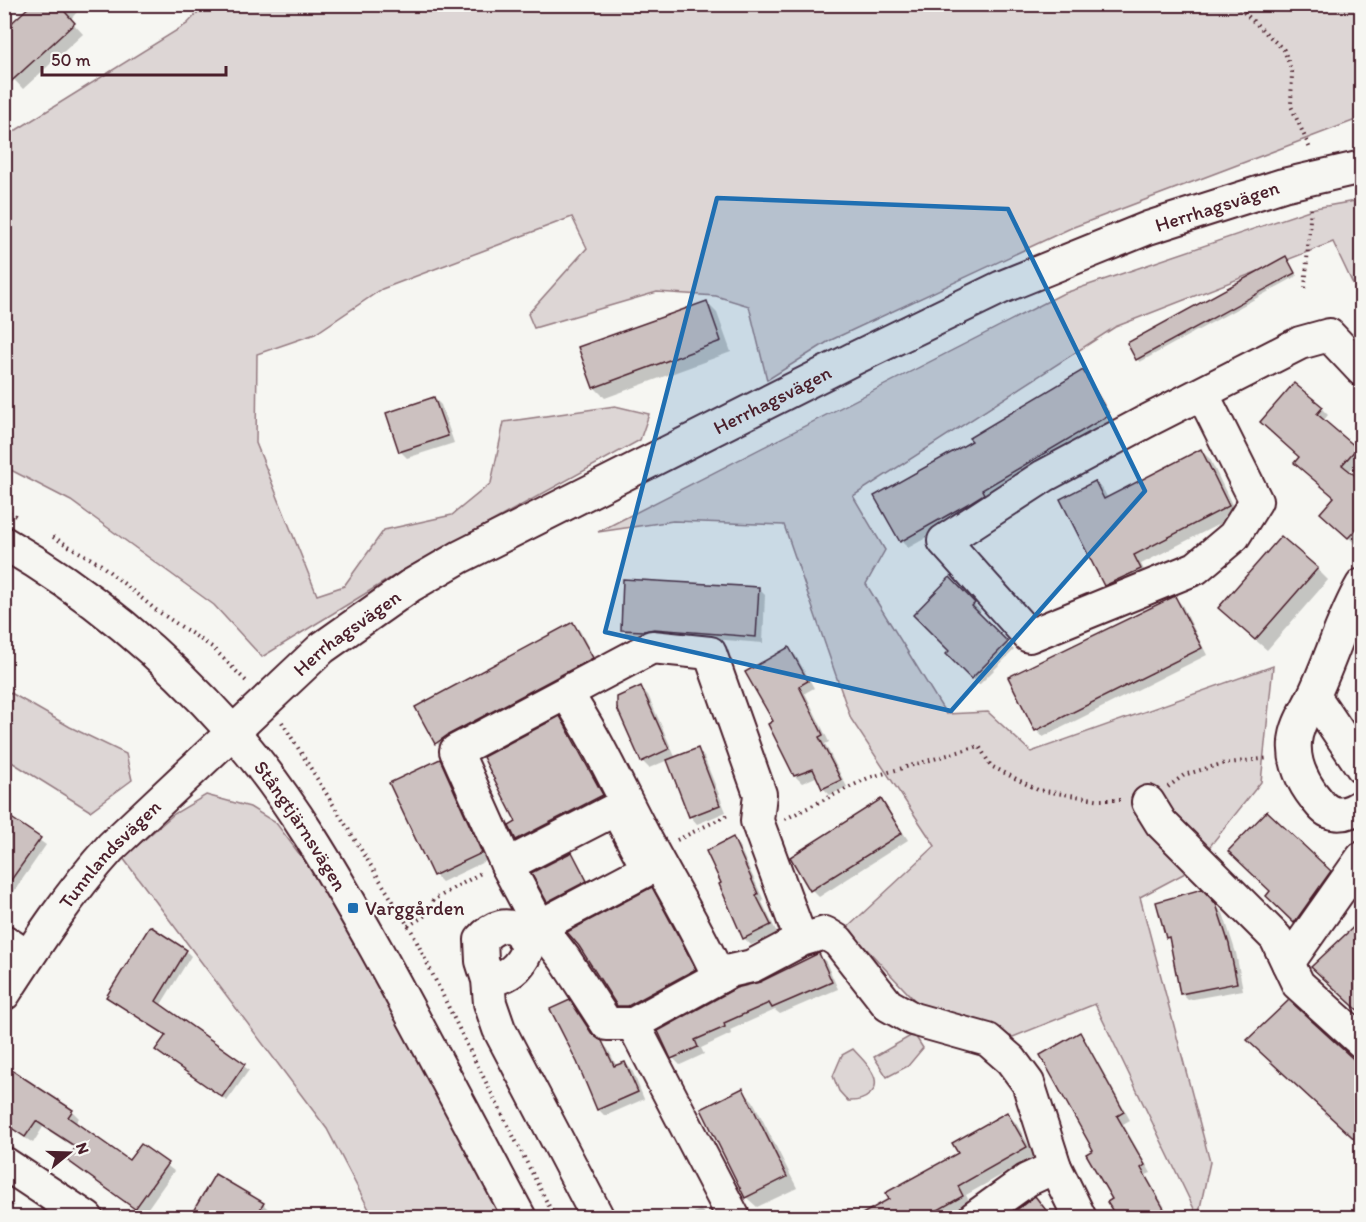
<svg xmlns="http://www.w3.org/2000/svg" width="1366" height="1222" viewBox="0 0 1366 1222" font-family="Itim,sans-serif">
	<style>
		.green { fill: #ddd6d5; stroke: #947a80; stroke-width: 1.5 }
		.shadow { fill: #0003 }
		.building { fill: #ccc1c0; stroke: #4a1f2b; stroke-width: 1.5 }
		.lines { fill: none; stroke-linecap: round; stroke-linejoin: round }
		.minor-casing { stroke: #4a1f2b; stroke-width: 36 }
		.path { stroke: #4a1f2b; stroke-width: 4; stroke-dasharray: 1.5 4.5; stroke-linecap: butt }
		.minor { stroke: #f6f6f2; stroke-width: 32 }
		.marked { fill: #1f6fb2; fill-opacity: 0.2; stroke: #1f6fb2; stroke-width: 4.5; stroke-linejoin: round }
		.poi-dot { fill: #1f6fb2; stroke: #f6f6f2; stroke-width: 2 }
		.labels { text-anchor: middle; dominant-baseline: central; stroke-width: 4.5; stroke-linejoin: round; paint-order: stroke }
		.street-label { font-size: 20px; fill: #4a1f2b; stroke: #f6f6f2 }
		.poi-label { font-size: 20px; fill: #4a1f2b; stroke: #f6f6f2; text-anchor: start }
	</style>
	<rect width="100%" height="100%" fill="#f6f6f2"/>
	<filter id="ink" filterUnits="userSpaceOnUse"><feTurbulence type="fractalNoise" baseFrequency=".0167" numOctaves="2"/><feDisplacementMap in="SourceGraphic" scale="12" xChannelSelector="R" yChannelSelector="G"/><feConvolveMatrix kernelMatrix="1 2 1 2 8 2 1 2 1" color-interpolation-filters="sRGB"/></filter>
	<g filter="url(#ink)">
		<!-- green -->
		<g class="green">
			<polygon points="205,5 1361,5 1361,118 1071,228 829,341 767,380 749,306 716,296 657,292 534,328 528,314 587,248 572,217 382,289 315,334 257,354 256,443 317,595 344,586 384,530 452,515 491,483 504,422 615,406 649,414 640,440 407,568 262,657 214,605 71,501 5,467 5,137 187,24"/>
			<polygon points="1361,200 1361,301 1333,242 1115,327 853,496 885,550 866,584 946,714 988,712 1031,752 1273,666 1261,782 1191,870 1140,897 1210,1162 1198,1217 1095,1004 1013,1037 919,1005 847,928 935,846 851,719 784,525 673,521 598,532 1062,294 1315,208"/>
			<polygon points="4,689 70,727 126,754 132,780 90,811 5,758"/>
			<polygon points="206,795 250,807 276,823 334,900 505,1217 373,1217 327,1129 123,858 174,814"/>
			<polygon points="914,1034 923,1048 908,1066 887,1077 874,1057"/>
			<path d="M853,1049C859,1056 868,1064 872,1072C883,1091 864,1102 848,1101L839,1091L833,1076L842,1055Z"/>
		</g>
		<!-- shadow -->
		<g class="shadow">
			<polygon points="35,4 84,4 70,20 83,34 23,89 4,69"/>
			<polygon points="1288,261 1297,276 1140,362 1137,359"/>
			<polygon points="706,302 717,313 731,352 605,398 594,387"/>
			<polygon points="1083,372 1090,379 1115,422 978,509 908,548 901,541 974,442"/>
			<polygon points="434,398 441,405 454,443 407,458 400,451"/>
			<polygon points="1322,409 1328,415 1323,421 1362,455 1349,472 1362,483 1362,537 1356,544 1328,520 1335,497 1301,457 1269,429"/>
			<polygon points="1201,451 1210,459 1237,515 1141,564 1148,578 1115,594 1106,585 1095,482 1104,491 1108,499"/>
			<polygon points="1317,569 1328,580 1267,650 1231,619"/>
			<polygon points="950,579 981,611 978,614 1014,650 979,685 948,654 951,651"/>
			<polygon points="758,588 765,595 763,643 662,635 652,637 629,636 622,629"/>
			<polygon points="1175,598 1182,605 1207,655 1043,737 1036,730"/>
			<polygon points="573,624 580,631 598,665 443,750 437,743 417,708"/>
			<polygon points="789,649 796,656 814,688 805,693 829,742 825,744 847,787 830,795 823,788 818,776 802,783 795,776 775,722"/>
			<polygon points="641,688 648,695 676,759 697,750 704,757 726,812 697,824 691,817 668,760 649,768 642,761"/>
			<polygon points="559,718 565,724 607,801 522,845 517,839 518,822"/>
			<polygon points="439,760 446,767 488,860 442,882 435,875"/>
			<polygon points="881,801 887,808 908,840 819,897 812,890 792,858"/>
			<polygon points="1267,813 1336,879 1302,929 1268,896 1272,891"/>
			<polygon points="4,815 46,845 4,906"/>
			<polygon points="732,839 739,846 764,901 762,902 777,933 751,945 744,938"/>
			<polygon points="574,857 589,884 551,904 548,901"/>
			<polygon points="651,889 658,896 701,977 625,1012 618,1005"/>
			<polygon points="1201,891 1223,913 1236,953 1243,990 1188,1000 1181,993 1171,941 1168,937"/>
			<polygon points="1362,893 1362,905 1356,900"/>
			<polygon points="186,951 191,956 160,1006 249,1070 227,1101 162,1054 167,1036 107,997"/>
			<polygon points="819,955 826,962 838,989 780,1014 775,1010 730,1030 731,1034 701,1048 704,1054 680,1065 673,1058 761,983"/>
			<polygon points="569,1002 576,1009 596,1038 608,1049 617,1067 625,1063 632,1070 644,1099 605,1116 598,1109"/>
			<polygon points="1080,1034 1086,1041 1130,1120 1123,1124 1151,1173 1146,1175 1171,1218 1118,1218 1114,1199 1095,1151"/>
			<polygon points="4,1066 72,1111 79,1118 75,1124 129,1163 142,1146 174,1171 143,1215 69,1160 77,1149 43,1127 33,1143 4,1124"/>
			<polygon points="742,1090 753,1101 797,1188 757,1207 746,1197"/>
			<polygon points="1007,1114 1016,1123 1035,1156 966,1195 971,1205 949,1218 858,1218 891,1199 960,1154"/>
			<polygon points="263,1204 270,1211 266,1218 190,1218"/>
			<polygon points="700,1209 708,1218 686,1218"/>
		</g>
		<!-- building -->
		<g class="building">
			<polygon points="32,4 58,4 75,23 4,88 4,30"/>
			<polygon points="1286,256 1295,273 1136,360 1127,343"/>
			<polygon points="707,301 721,341 593,388 578,347"/>
			<polygon points="1083,370 1109,415 982,490 984,494 971,502 900,542 874,496 972,441 969,438"/>
			<polygon points="1294,383 1323,407 1317,414 1357,448 1342,465 1362,481 1362,523 1348,538 1320,513 1334,497 1294,463 1299,457 1260,422"/>
			<polygon points="434,397 448,436 399,452 386,413"/>
			<polygon points="1201,449 1229,506 1134,555 1141,569 1104,586 1060,499 1095,481 1104,499"/>
			<polygon points="1281,536 1318,568 1255,640 1218,608"/>
			<polygon points="950,577 975,603 972,606 1008,642 971,679 946,654 949,651 913,615"/>
			<polygon points="623,579 759,587 756,637 654,629 644,631 621,630"/>
			<polygon points="1175,596 1202,648 1035,731 1008,677"/>
			<polygon points="573,622 593,658 448,735 435,744 415,707"/>
			<polygon points="789,647 808,681 799,686 823,735 819,737 841,780 822,789 813,769 794,776 768,724 773,721 745,672"/>
			<polygon points="641,686 669,749 641,762 617,708 617,697"/>
			<polygon points="560,716 603,795 516,840 509,826 516,822 483,757"/>
			<polygon points="698,748 720,805 689,817 667,760"/>
			<polygon points="440,759 482,853 433,876 389,783"/>
			<polygon points="881,799 902,833 810,891 790,857"/>
			<polygon points="1267,811 1331,871 1294,923 1266,896 1270,891 1228,851"/>
			<polygon points="4,813 41,838 4,890"/>
			<polygon points="733,837 758,894 756,895 771,925 743,939 719,884 721,883 706,851"/>
			<polygon points="572,852 587,881 547,902 531,873"/>
			<polygon points="652,887 696,969 628,1006 617,1006 579,946 567,932"/>
			<polygon points="1202,889 1216,904 1229,944 1237,983 1180,994 1169,937 1166,938 1156,902"/>
			<polygon points="1362,919 1362,1014 1311,967"/>
			<polygon points="150,926 187,950 156,1001 245,1064 222,1097 155,1050 166,1035 106,997"/>
			<polygon points="819,953 832,982 772,1008 769,1003 724,1023 725,1027 695,1040 698,1047 671,1059 658,1031 736,988 760,982"/>
			<polygon points="570,1000 592,1034 602,1041 614,1066 625,1062 638,1092 597,1110 577,1062 550,1009"/>
			<polygon points="1289,1000 1362,1067 1362,1146 1247,1040"/>
			<polygon points="1080,1032 1124,1112 1117,1116 1145,1165 1141,1168 1169,1218 1117,1218 1107,1202 1112,1199 1086,1154 1093,1150 1040,1055"/>
			<polygon points="4,1065 73,1110 68,1117 129,1160 141,1144 168,1163 135,1209 67,1160 76,1147 36,1121 25,1137 4,1123"/>
			<polygon points="743,1088 787,1177 745,1198 701,1109"/>
			<polygon points="1007,1112 1027,1147 958,1186 963,1196 924,1218 855,1218 889,1199 885,1193 958,1153 952,1143"/>
			<polygon points="215,1174 264,1203 255,1218 189,1218"/>
			<polygon points="1035,1196 1052,1218 1006,1218"/>
		</g>
		<g class="lines">
			<defs>
				<g id="minor">
					<polyline points="1202,393 1256,501 1234,536 1196,568 1029,636 944,541 1044,476 1145,422 1300,343 1329,335 1362,370"/>
					<path id="s1" d="M4,543C89,592 166,657 231,730C289,795 334,874 376,949C425,1038 472,1128 520,1218"/>
					<path d="M1362,585C1342,620 1331,659 1314,695C1307,710 1296,725 1295,742C1293,766 1306,788 1321,805C1332,818 1348,815 1362,805"/>
					<path d="M566,693C596,737 618,787 643,834C668,882 697,928 719,977"/>
					<polyline points="1314,696 1362,767"/>
					<polyline points="1148,802 1161,823 1276,938 1298,984 1362,1042"/>
					<polyline points="507,865 616,809 648,869 523,935"/>
					<polyline points="801,940 757,821 760,794 710,653 652,647 456,751 507,865 540,927 564,958 607,1024 633,1024 730,971 752,966 801,940 825,933 838,941 888,1005 913,1019 988,1040 1011,1060 1028,1083 1055,1167 1080,1218"/>
					<polyline points="4,941 28,957"/>
					<polyline points="1288,963 1362,858"/>
					<path d="M488,980L482,961L481,940C491,928 510,918 522,936C524,940 526,946 527,950C519,969 508,977 488,980L490,1003L499,1029L598,1218"/>
					<path id="s2" d="M4,994C37,943 70,892 111,847L322,648L410,586L460,557L855,358L1002,287L1148,228L1283,185L1362,167"/>
					<polyline points="633,1024 734,1218"/>
					<polyline points="4,1163 87,1218"/>
					<polyline points="974,1218 1027,1180 1055,1167"/>
				</g>
			</defs>
			<!-- minor casing -->
			<use href="#minor" class="minor-casing"/>
			<!-- path -->
			<g class="path">
				<polyline points="1235,4 1284,50 1292,72 1291,106 1311,151"/>
				<polyline points="1305,288 1311,206"/>
				<polyline points="4,509 17,517"/>
				<polyline points="53,537 100,564 156,610 212,647 248,683"/>
				<polyline points="282,722 412,932 466,1043 555,1218"/>
				<polyline points="1168,787 1184,775 1221,764 1269,758"/>
				<polyline points="785,819 868,778 979,746 991,766 1038,790 1101,800 1120,800"/>
				<polyline points="677,840 730,814"/>
				<polyline points="408,926 426,915 433,900 481,873"/>
				<polyline points="4,1215 14,1201"/>
			</g>
			<!-- minor -->
			<use href="#minor" class="minor"/>
		</g>
	</g>
	<!-- marked area -->
	<path class="marked" d="M717,198L1008,209L1145,491L951,711L605,632Z"/>
	<!-- markers -->
	<rect class="poi-dot" x="347" y="902" width="12" height="12" rx="3"/>
	<g class="labels">
		<!-- street labels -->
		<g class="street-label">
			<text stroke="none"><textPath href="#s2" startOffset="1473">Herrhagsvägen</textPath></text>
			<text stroke="none"><textPath href="#s2" startOffset="987">Herrhagsvägen</textPath></text>
			<text stroke="none"><textPath href="#s2" startOffset="501">Herrhagsvägen</textPath></text>
			<text stroke="none"><textPath href="#s1" startOffset="414">Stångtjärnsvägen</textPath></text>
			<text stroke="none"><textPath href="#s2" startOffset="176">Tunnlandsvägen</textPath></text>
		</g>
		<!-- poi labels -->
		<g class="poi-label">
			<text x="365" y="908">Varggården</text>
		</g>
	</g>
	<!-- margin -->
	<rect width="1366" height="1222" fill="none" stroke="#f6f6f2" stroke-width="24"/>
	<rect x="12" y="12" width="1342" height="1198" fill="none" stroke="#4a1f2b" stroke-width="2" filter="url(#ink)"/>
	<!-- north arrow -->
	<g transform="translate(69 1153) rotate(71)" stroke="#f6f6f2" stroke-width="4.5" paint-order="stroke">
	<path d="M0-4.5L10 22L0 15L-10 22Z" fill="#4a1f2b"/>
	<text y="-9" font-size="16" font-weight="bold" text-anchor="middle" fill="#4a1f2b">N</text>
	</g>
	<!-- scale -->
	<path d="M42 66v9h184v-9" fill="none" stroke="#4a1f2b" stroke-width="3"/>
	<text x="51" y="66" font-size="18" fill="#4a1f2b" stroke="#f6f6f2" stroke-width="4.5" paint-order="stroke">50 m</text>
</svg>
